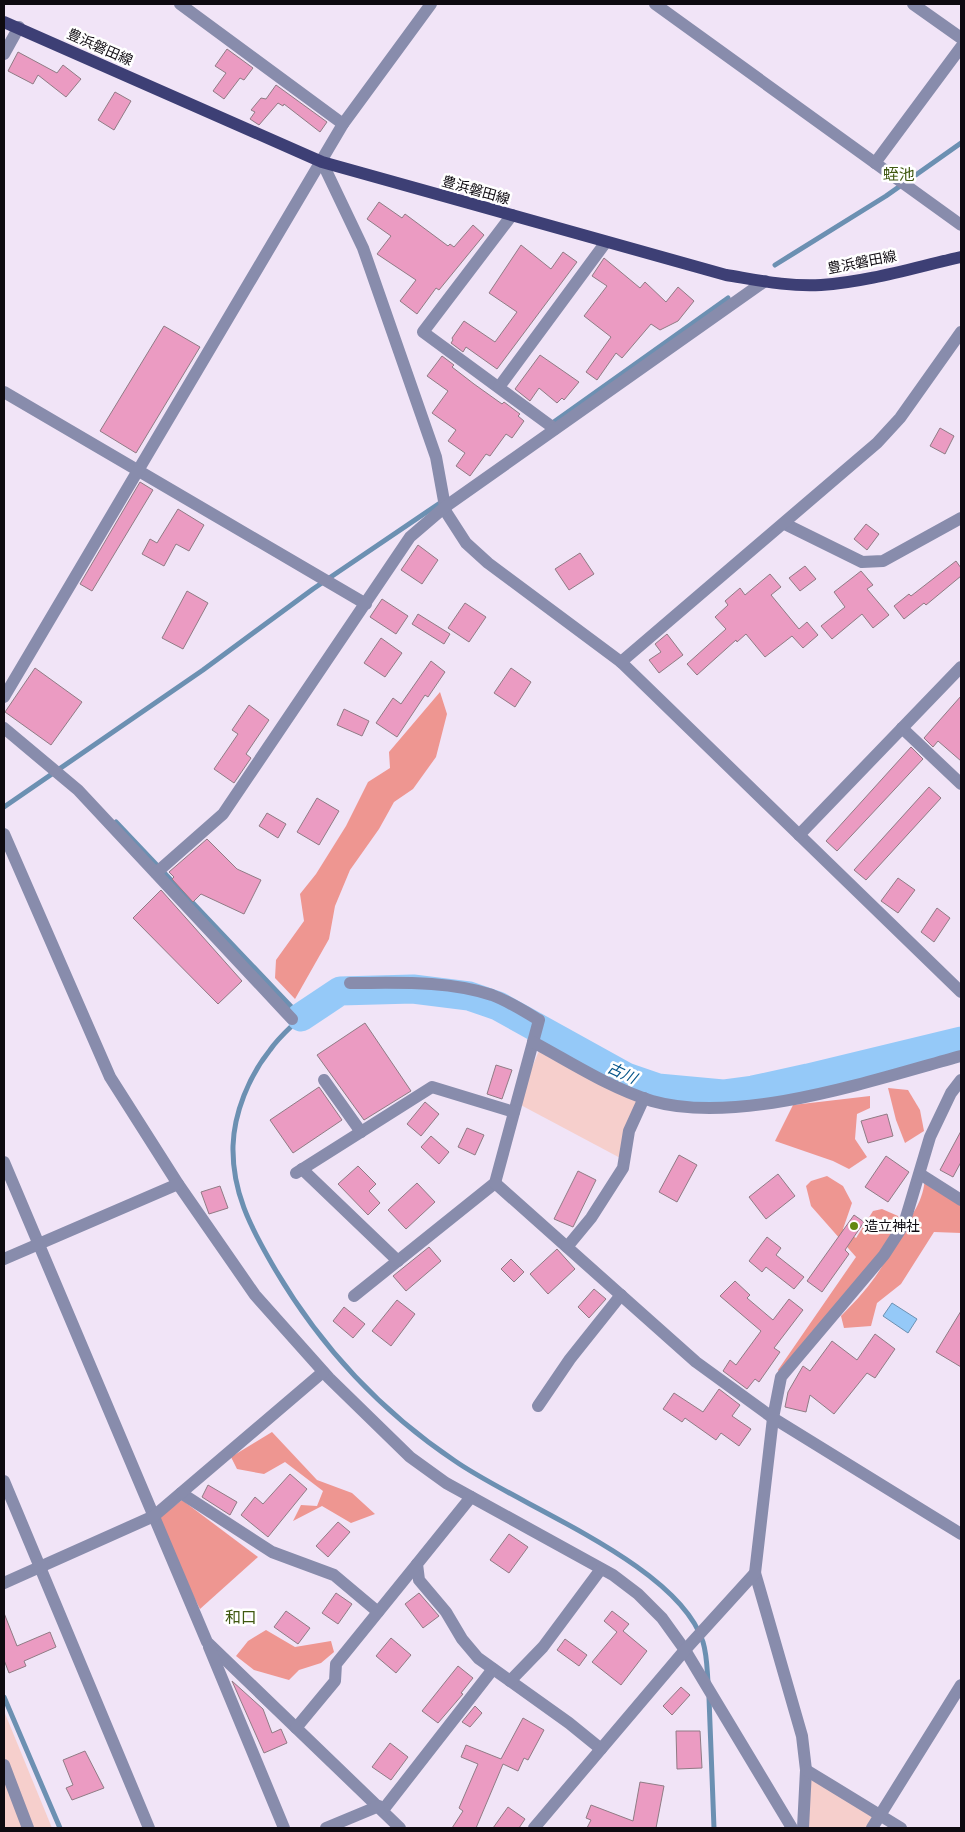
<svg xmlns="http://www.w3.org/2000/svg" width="965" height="1832" viewBox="0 0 965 1832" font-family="'DejaVu Sans','Noto Sans JP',sans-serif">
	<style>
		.green { fill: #f6cfcc }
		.forest { fill: #ee9691 }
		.water { fill: #95c9f8; stroke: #6c90b2 }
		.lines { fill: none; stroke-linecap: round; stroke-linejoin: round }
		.stream { stroke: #6c90b2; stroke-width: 5 }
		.river { stroke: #95c9f8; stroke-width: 29 }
		.building { fill: #eb9bc2; stroke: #907b85 }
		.minor { stroke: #888cac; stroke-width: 12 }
		.major { stroke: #3d3f75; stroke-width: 12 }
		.poi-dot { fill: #628810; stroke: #fff; stroke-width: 2 }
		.labels { text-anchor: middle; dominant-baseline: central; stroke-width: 5; stroke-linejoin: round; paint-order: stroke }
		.street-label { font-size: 14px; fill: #0e0a10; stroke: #fff }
		.poi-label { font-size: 14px; fill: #0e0a10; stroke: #fff; text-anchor: start }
		.water-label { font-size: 15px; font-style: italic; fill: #045488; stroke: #fff }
		.quarter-label { font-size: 16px; fill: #3f5810; stroke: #fff }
	</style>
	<rect width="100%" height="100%" fill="#f1e4f7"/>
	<!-- green -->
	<g class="green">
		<polygon points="541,1046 644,1098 624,1160 517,1103"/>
		<polygon points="4,1711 52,1828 4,1828"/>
		<polygon points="812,1774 881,1816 872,1828 805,1828"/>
	</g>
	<!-- forest -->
	<g class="forest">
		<polygon points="440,692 447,714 436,757 413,789 394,802 379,829 350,870 335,906 329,939 295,999 275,978 276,960 304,921 300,894 316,874 346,826 368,782 390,768 389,752"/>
		<polygon points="888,1088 908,1090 920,1110 924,1131 905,1143 896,1120"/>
		<polygon points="870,1096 870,1108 857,1114 855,1139 867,1157 849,1169 833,1161 775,1141 793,1105"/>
		<path d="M827,1176L843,1186L852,1203L843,1229L856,1238L873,1211L882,1209L898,1216L900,1231C914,1213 923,1201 925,1178L961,1200V1233L934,1232L901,1284L877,1303L871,1326L844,1328L841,1316C867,1290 883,1270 898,1236L781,1377L778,1370L856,1257L811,1206L806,1186L811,1181Z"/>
		<polygon points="272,1432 317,1480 352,1493 375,1514 351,1523 322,1506 293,1521 301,1505 317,1506 323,1491 285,1462 264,1474 237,1469 231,1457"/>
		<polygon points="182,1500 258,1557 200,1609 155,1521"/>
		<polygon points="266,1630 295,1647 331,1641 334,1652 321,1663 299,1670 289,1680 254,1670 236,1656 248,1641"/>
	</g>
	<!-- water -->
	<polygon class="water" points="892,1303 917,1319 908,1333 883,1316"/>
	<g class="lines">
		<!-- stream -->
		<g class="stream">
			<polyline points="775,265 886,196 961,143"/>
			<polyline points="551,424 728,298"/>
			<polyline points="4,807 203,670 313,589 440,503"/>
			<path d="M116,822L301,1017C291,1027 278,1038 270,1050C249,1076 234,1113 233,1146C232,1191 250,1226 272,1264C317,1342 379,1410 455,1461C521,1507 678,1564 703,1642C707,1655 707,1669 708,1682"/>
			<polyline points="4,1697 60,1828"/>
			<polyline points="709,1698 714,1828"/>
		</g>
		<!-- river -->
		<polyline class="river" points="301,1017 340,991 413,989 469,996 498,1006 626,1077 658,1088 723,1094 753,1090 808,1078 961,1041"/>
	</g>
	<!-- building -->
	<g class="building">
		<polygon points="227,49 253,68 244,80 240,78 224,99 213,91 226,73 215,66"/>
		<polygon points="18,52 57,73 63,65 81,79 66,97 38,75 33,84 8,71"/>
		<polygon points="276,85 327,122 320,132 284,104 283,106 278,103 259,125 250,119 255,112 251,110 261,98 266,99"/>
		<polygon points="115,92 131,101 114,130 98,120"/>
		<polygon points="379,202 402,218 405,214 448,246 450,244 454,247 473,225 484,235 439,290 436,288 417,314 400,301 416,280 377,254 391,236 367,219"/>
		<polygon points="521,245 551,269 563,252 577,262 497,369 466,347 463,352 451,343 453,340 452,338 464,321 495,342 517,312 489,293"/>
		<polygon points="604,258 640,288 645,282 666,302 678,287 694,301 678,321 660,330 651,324 622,358 616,353 597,380 586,372 611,337 584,316 607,286 592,276"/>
		<polygon points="164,326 200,347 136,453 100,431"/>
		<polygon points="540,355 579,382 564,400 562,398 557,403 539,388 530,401 515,389"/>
		<polygon points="442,356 454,365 452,367 474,384 502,404 504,402 520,414 518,416 524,421 512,438 506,434 490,456 486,454 470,476 456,466 465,453 448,441 456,430 432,413 448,391 427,376"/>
		<polygon points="940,428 954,436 945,454 930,446"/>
		<polygon points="140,482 153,490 92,591 80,584"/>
		<polygon points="178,509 204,525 189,551 176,544 164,566 142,554 150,539 157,543"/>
		<polygon points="866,524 879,534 867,550 854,539"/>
		<polygon points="418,545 438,560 422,584 401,570"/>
		<polygon points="580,553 594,574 569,590 555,569"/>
		<polygon points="956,561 961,568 961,576 926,605 924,603 904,619 894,606 909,594 911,596"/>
		<polygon points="805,566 816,579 800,591 789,578"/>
		<polygon points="861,571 873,585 867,589 889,615 873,628 862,614 832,639 821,626 845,607 834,592"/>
		<polygon points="770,574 781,587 771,595 799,629 807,622 818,635 803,648 792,636 765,657 746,634 737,642 736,640 697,675 687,664 726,629 715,617 728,605 725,601 740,588 745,595"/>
		<polygon points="187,591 208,603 183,649 162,638"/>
		<polygon points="382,599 408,616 396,634 370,617"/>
		<polygon points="465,603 486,617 469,642 448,628"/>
		<polygon points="418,614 450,634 444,644 412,624"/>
		<polygon points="667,634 683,655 659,673 649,660 661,652 655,644"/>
		<polygon points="381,638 402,653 385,677 364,663"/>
		<polygon points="431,661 445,672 428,697 425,695 397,737 376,723 393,698 401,704"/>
		<polygon points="35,668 82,702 51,745 5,712"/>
		<polygon points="511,668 531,682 515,707 494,693"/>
		<polygon points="961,696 961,761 938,741 933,747 924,738"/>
		<polygon points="249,705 269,720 246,754 251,758 234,783 214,769 238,734 232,730"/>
		<polygon points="344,709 369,721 362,736 337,725"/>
		<polygon points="911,747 923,759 837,851 826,841"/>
		<polygon points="929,787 941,798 866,880 854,870"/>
		<polygon points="317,798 339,811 319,845 297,832"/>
		<polygon points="267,813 286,824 278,838 259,826"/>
		<polygon points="207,839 237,869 261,880 244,914 201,894 193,902 172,879 174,877 169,872"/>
		<polygon points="898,878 915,890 898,913 881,901"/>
		<polygon points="161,890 242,981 218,1004 133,918"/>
		<polygon points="937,908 950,918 934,942 921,932"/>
		<polygon points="365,1023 411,1091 364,1120 317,1055"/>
		<polygon points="496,1065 512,1070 502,1099 487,1094"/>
		<polygon points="319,1087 342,1120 293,1153 270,1120"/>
		<polygon points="425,1102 439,1114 421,1136 407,1124"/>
		<polygon points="887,1114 893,1136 868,1143 861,1121"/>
		<polygon points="467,1128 484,1135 475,1155 458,1147"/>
		<polygon points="961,1131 961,1162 953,1177 940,1170"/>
		<polygon points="431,1136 449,1152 439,1164 421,1147"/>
		<polygon points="679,1155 697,1165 677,1202 659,1192"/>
		<polygon points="886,1156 909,1172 888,1202 865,1187"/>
		<polygon points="358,1166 376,1184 369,1191 380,1203 368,1215 338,1184"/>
		<polygon points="578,1171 596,1180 573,1227 554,1219"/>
		<polygon points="778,1174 795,1196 766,1219 749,1197"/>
		<polygon points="417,1183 435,1202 406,1229 388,1210"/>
		<polygon points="220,1186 228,1208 209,1214 201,1192"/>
		<polygon points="854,1215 864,1222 845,1250 849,1254 822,1292 807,1281"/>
		<polygon points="767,1237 781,1248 776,1255 804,1277 794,1289 766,1267 762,1272 749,1261"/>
		<polygon points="429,1247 441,1261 406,1291 393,1276"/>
		<polygon points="557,1249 575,1269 548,1294 530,1274"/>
		<polygon points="511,1259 524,1272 514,1282 501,1269"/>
		<polygon points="735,1281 750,1295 747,1298 773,1320 789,1299 803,1310 774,1348 780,1352 759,1382 755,1379 747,1389 723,1371 730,1360 736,1365 761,1331 720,1296"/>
		<polygon points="594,1289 606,1299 589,1318 578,1307"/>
		<polygon points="397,1300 415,1314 391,1346 372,1331"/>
		<polygon points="344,1307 365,1324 353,1338 333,1321"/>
		<polygon points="961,1311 961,1367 936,1352"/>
		<polygon points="875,1334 895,1349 875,1378 867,1373 834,1414 810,1395 806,1412 785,1407 788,1392 803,1366 810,1371 832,1341 857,1360"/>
		<polygon points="719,1389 740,1405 732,1416 751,1429 739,1446 721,1433 716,1440 685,1418 682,1422 663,1409 674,1393 703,1412"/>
		<polygon points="290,1474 307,1489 268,1537 241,1515 255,1497 263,1504"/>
		<polygon points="208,1485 237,1502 230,1515 202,1497"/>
		<polygon points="338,1522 350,1532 328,1557 316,1546"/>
		<polygon points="509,1534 528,1547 509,1573 490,1560"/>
		<polygon points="336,1593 352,1604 338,1624 322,1613"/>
		<polygon points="419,1593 439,1616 423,1628 405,1604"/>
		<polygon points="286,1611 310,1628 298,1644 274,1627"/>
		<polygon points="612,1611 629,1624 623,1631 647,1651 621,1685 592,1662 617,1632 604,1621"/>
		<polygon points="4,1613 17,1646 50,1632 56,1647 24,1661 26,1666 9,1673 4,1660"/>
		<polygon points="391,1638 411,1655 396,1673 376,1656"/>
		<polygon points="565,1639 587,1655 579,1666 557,1650"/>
		<polygon points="458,1666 473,1678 461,1693 463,1694 438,1723 422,1711"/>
		<polygon points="232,1681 263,1709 272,1733 281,1729 287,1743 264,1753"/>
		<polygon points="681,1687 690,1695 672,1715 663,1706"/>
		<polygon points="475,1706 482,1713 470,1727 462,1722"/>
		<polygon points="523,1718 544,1730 528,1760 524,1758 518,1771 503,1764 476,1828 452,1828 463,1811 459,1808 478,1764 461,1757 466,1745 501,1759"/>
		<polygon points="676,1731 700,1731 702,1768 677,1769"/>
		<polygon points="390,1743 408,1757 391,1780 372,1767"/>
		<polygon points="85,1751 104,1788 72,1800 66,1788 73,1785 63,1760"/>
		<polygon points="640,1782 664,1786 656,1828 587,1828 591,1820 586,1818 591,1805 633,1821"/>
		<polygon points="508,1807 525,1819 519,1828 493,1828"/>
	</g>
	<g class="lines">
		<!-- minor -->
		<g class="minor">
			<polyline points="180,4 343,124"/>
			<polyline points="655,4 961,225"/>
			<polyline points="913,4 961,38"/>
			<polyline points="4,54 19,27"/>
			<polyline points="322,162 363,248 436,457 446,512 466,543 488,563 621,662 961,992"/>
			<polyline points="875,163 961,47"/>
			<polyline points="512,215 423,332 555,429"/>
			<polyline points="499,387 606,242"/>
			<polyline points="4,392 366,604"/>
			<polyline points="785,524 862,562 883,561 961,518"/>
			<polyline points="621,662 877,443 900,418 961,332"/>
			<polyline points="4,697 343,124 431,4"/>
			<polyline points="4,728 78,790 292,1019"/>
			<polyline points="902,728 961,784"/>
			<polyline points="4,834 110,1077 178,1184 255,1295 329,1378 410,1457 446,1483 613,1575 638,1594 662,1618 685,1650 792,1828"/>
			<polyline points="799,835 961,667"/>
			<polyline points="156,873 223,814 410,537 445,507 765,281"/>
			<path d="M350,983C396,983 447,980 492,995C508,1001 524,1011 539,1020L495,1183L354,1296"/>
			<path d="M533,1042C572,1063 610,1088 652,1101C739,1126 876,1079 961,1056"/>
			<polyline points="324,1080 361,1132"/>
			<polyline points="4,1162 207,1642 400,1828"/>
			<polyline points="302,1169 398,1261"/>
			<polyline points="296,1173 432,1087 514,1112"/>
			<polyline points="920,1174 961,1200"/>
			<polyline points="495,1183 696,1362 773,1418 961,1534"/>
			<polyline points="567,1247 591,1218 623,1168 629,1131 644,1098"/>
			<polyline points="4,1259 178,1184"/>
			<polyline points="538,1406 570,1359 621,1295"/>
			<polyline points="4,1481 149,1828"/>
			<polyline points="181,1493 272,1552 334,1575 378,1612"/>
			<polyline points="471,1497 417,1564 419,1580 446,1612 462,1639 478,1658 569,1723 601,1749"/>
			<polyline points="755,1573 802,1736 806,1770 803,1828"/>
			<polyline points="4,1583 154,1516 323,1372"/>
			<polyline points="209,1647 284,1828"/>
			<polyline points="510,1681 543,1647 601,1569"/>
			<polyline points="296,1728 335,1681 336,1664 417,1564"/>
			<polyline points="4,1765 28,1828"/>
			<polyline points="806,1770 901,1828"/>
			<polyline points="383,1810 493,1669"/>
			<polyline points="326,1828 379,1806"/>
			<polyline points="534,1828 685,1650 755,1573 773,1418 781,1377 884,1255 904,1224 930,1137 951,1093 961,1080"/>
			<polyline points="872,1828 961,1685"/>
		</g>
		<!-- major -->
		<path class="major" d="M4,22L322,162L726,275C757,280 789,287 821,285C868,282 916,267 961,257"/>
	</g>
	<!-- markers -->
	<circle class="poi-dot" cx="854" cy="1226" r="5"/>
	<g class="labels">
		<!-- street labels -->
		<g class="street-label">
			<text transform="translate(100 47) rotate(24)">豊浜磐田線</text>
			<text transform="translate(476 190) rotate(16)">豊浜磐田線</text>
			<text transform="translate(862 262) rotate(-11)">豊浜磐田線</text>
		</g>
		<!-- poi labels -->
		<g class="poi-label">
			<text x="864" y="1226">造立神社</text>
		</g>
		<!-- water labels -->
		<g class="water-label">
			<text transform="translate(622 1073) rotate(25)">古川</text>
		</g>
		<!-- quarter labels -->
		<g class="quarter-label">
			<text x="899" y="174">蛭池</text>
			<text x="241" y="1617">和口</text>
		</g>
	</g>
	<!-- border -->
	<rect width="965" height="1832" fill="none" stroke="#0e0a10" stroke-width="10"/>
</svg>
